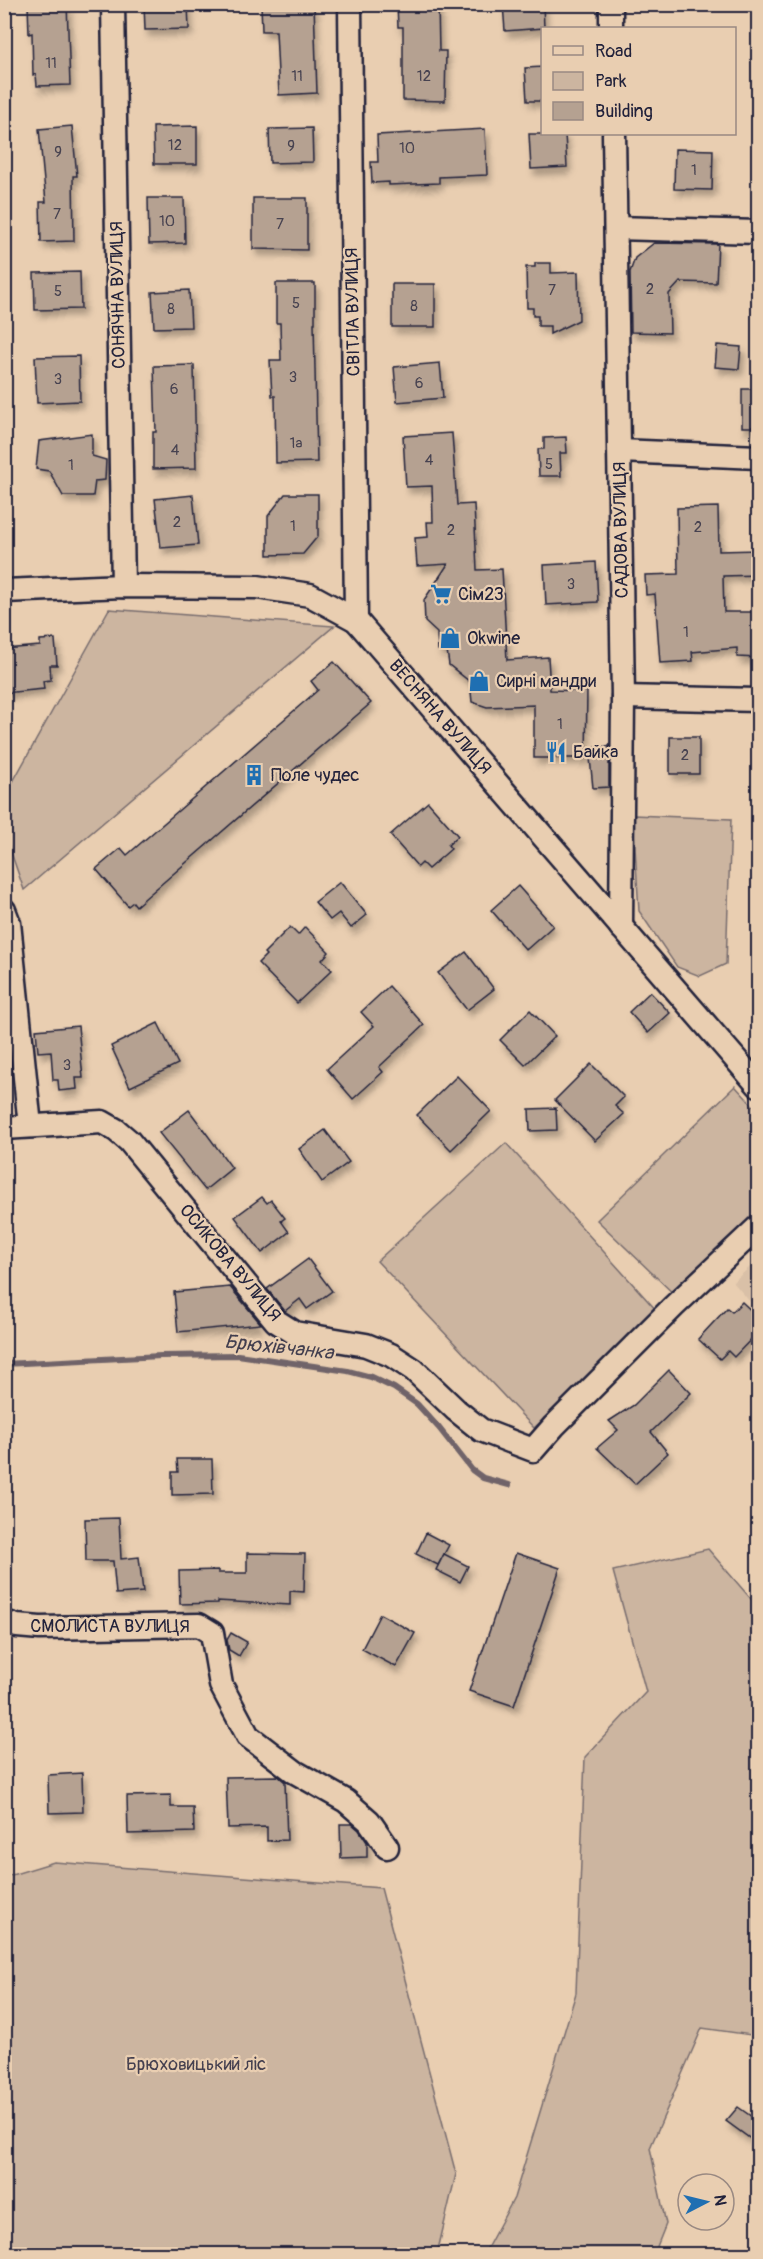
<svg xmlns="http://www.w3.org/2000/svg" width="763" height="2259" viewBox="0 0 763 2259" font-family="Pangolin,sans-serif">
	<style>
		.built { fill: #d9c0a7 }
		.green { fill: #ccb5a0; stroke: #776c6e; stroke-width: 1.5 }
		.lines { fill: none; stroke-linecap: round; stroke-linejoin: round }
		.stream { stroke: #6f6469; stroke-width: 6 }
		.building { fill: #b5a191; stroke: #22223b; stroke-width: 1.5; filter: url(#shadow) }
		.street-casing { stroke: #22223b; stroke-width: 27 }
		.street { stroke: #e9ceb1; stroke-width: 22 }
		.labels { text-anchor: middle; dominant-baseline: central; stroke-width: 4.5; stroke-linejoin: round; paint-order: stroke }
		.number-label { font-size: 15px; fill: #474250 }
		.street-label { font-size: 18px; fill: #22223b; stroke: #e9ceb1 }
		.poi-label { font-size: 18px; fill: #22223b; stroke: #e9ceb1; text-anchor: start }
		.park-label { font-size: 18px; fill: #443f4f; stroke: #e9ceb1 }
		.water-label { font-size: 20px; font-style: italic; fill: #423e4e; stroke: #e9ceb1 }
	</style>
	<defs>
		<filter id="shadow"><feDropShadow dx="3.5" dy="6" stdDeviation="3" flood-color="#0004"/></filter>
	</defs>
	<rect width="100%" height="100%" fill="#e9ceb1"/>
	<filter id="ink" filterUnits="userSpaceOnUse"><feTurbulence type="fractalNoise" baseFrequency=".0167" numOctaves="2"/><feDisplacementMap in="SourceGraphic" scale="12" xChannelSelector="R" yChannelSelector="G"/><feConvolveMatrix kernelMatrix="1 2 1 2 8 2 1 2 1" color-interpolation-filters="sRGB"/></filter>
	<g filter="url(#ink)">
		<!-- built -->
		<polygon class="built" points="758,1260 758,1311 733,1282"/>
		<!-- green -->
		<g class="green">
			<polygon points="109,609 334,626 24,890 5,835 5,796"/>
			<polygon points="633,815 731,819 726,964 700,976 677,967 639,911"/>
			<polygon points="735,1086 758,1111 758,1222 680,1300 597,1220"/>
			<polygon points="506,1143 657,1311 534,1428 377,1261"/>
			<polygon points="708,1549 758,1607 758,2036 702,2028 650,2148 666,2224 654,2254 484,2254 514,2198 576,1993 585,1757 646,1692 613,1571"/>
			<polygon points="54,1862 381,1888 456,2174 437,2254 5,2254 5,1877"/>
		</g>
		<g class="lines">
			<!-- stream -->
			<polyline class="stream" points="4,1364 161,1356 238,1355 348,1371 371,1377 394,1388 417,1404 439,1428 472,1470 483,1478 509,1485"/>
		</g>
		<!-- building -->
		<g class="building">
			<polygon points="28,4 67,4 70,85 37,86 36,74 33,75 32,33 29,34"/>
			<polygon points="144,4 188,4 189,29 145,30"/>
			<polygon points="261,4 314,4 317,93 279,95 276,31 262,31"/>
			<polygon points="397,4 438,4 439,51 446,51 445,101 403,100 403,27 398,27"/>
			<polygon points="503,4 543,4 544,28 505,31"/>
			<polygon points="543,67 543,101 527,101 525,68"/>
			<polygon points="72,126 77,176 73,176 74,241 41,242 40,202 46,202 39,129"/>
			<polygon points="197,126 197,164 154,164 153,127"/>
			<polygon points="312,128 313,162 270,163 269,129"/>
			<polygon points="485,129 487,175 439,177 439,183 389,185 389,182 372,183 371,162 378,162 377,135"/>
			<polygon points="529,134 565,134 567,167 531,169"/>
			<polygon points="675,149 713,150 712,190 674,189"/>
			<polygon points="148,198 184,198 185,243 149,244"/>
			<polygon points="253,198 307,198 307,250 253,249"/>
			<polygon points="654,243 718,244 716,283 680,282 669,294 670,333 631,332 630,272 635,258"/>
			<polygon points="535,263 551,263 551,273 578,272 579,320 550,334 550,326 538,326 538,316 533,316 533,308 527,308 526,267 535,267"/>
			<polygon points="80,272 81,309 35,310 34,273"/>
			<polygon points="276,283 315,283 315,323 314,323 317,462 276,463 275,396 272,396 270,360 281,360 280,323 276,323"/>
			<rect x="392" y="284" width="43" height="43"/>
			<polygon points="189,290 191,327 154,328 152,292"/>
			<polygon points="717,345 741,347 739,369 715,367"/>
			<polygon points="79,356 80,401 37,403 35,357"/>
			<polygon points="440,363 443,398 397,402 394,367"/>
			<polygon points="194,365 196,468 153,469 153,432 156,432 154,366"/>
			<rect x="742" y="389" width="17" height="38"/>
			<polygon points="452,433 457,505 474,504 477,570 502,569 507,660 548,657 550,690 587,691 586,758 534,758 534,705 487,707 472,702 470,682 449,665 447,650 438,650 437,633 425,622 424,600 448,564 417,566 415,538 428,537 427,522 433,522 432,486 406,487 403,436"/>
			<polygon points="92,434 92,456 106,460 105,480 95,481 93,496 63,496 49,471 36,469 39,441"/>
			<polygon points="566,437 567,453 560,453 561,476 539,476 538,449 544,449 544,438"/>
			<polygon points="285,494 318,494 318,536 303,554 268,555 268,516"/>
			<polygon points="193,495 198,545 161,548 155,499"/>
			<polygon points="718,507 719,551 758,550 759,575 723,576 724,612 759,612 759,658 737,657 737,648 692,652 693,661 660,663 655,594 646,595 645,575 678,574 677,508"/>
			<polygon points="596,562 598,602 546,605 544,565"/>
			<polygon points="55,639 57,665 50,665 51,680 43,681 44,689 4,693 4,649 40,646 40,640"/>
			<polygon points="334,662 371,703 136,906 133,902 128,906 96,869 121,848 127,855 318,690 311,681"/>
			<rect x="670" y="737" width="29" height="37"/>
			<polygon points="609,746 609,787 593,788 589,748"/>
			<polygon points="428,802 458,836 448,845 451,849 428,869 422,863 418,867 390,835"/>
			<polygon points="340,882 367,915 351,928 339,913 330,920 315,902"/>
			<polygon points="518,886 553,926 526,950 491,910"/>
			<polygon points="290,927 298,935 305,927 329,952 322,960 332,970 297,1003 258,963 266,955 264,953"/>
			<polygon points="466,952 494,989 467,1010 438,973"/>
			<polygon points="389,986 424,1025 379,1067 383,1072 353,1099 327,1069 374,1026 361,1012"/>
			<polygon points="650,992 670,1013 648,1033 629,1012"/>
			<polygon points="530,1010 555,1036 525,1065 500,1040"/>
			<polygon points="158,1023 178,1064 130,1087 111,1046"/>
			<polygon points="78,1026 83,1078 76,1078 77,1089 59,1091 58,1080 53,1080 51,1051 38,1052 36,1030"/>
			<polygon points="591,1064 624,1097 615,1106 624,1114 595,1141 555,1100"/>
			<polygon points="457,1076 491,1111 451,1150 417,1115"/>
			<polygon points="556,1108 557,1130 530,1131 529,1109"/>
			<polygon points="189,1110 232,1168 205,1190 159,1133"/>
			<polygon points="325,1130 349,1162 322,1182 299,1149"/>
			<polygon points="262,1197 267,1203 271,1200 285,1218 281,1221 289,1232 262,1253 235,1217"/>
			<polygon points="308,1259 332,1291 307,1309 300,1299 285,1311 267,1289"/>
			<polygon points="230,1287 261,1324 178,1332 174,1292"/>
			<polygon points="742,1302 759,1318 759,1331 734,1357 728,1351 720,1359 698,1339 727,1308 732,1312"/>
			<polygon points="669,1370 691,1393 651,1432 668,1453 635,1484 597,1448 618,1430 609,1421 634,1405"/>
			<polygon points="177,1459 212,1459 213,1494 172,1495 172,1472 178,1472"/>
			<polygon points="119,1518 121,1559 139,1557 143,1592 116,1594 113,1561 86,1561 85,1519"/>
			<polygon points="426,1533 449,1545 438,1565 416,1554"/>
			<polygon points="247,1553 305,1554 304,1592 290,1591 290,1605 218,1601 218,1603 180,1604 179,1571 218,1570 218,1573 247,1573"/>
			<polygon points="516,1553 560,1568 514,1706 469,1691"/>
			<polygon points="444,1554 468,1566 460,1582 436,1570"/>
			<polygon points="380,1614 415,1633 396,1667 362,1649"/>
			<polygon points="231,1633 247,1642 239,1656 229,1650 227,1640"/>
			<polygon points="82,1773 83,1812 49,1813 48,1775"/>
			<polygon points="278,1776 285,1782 287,1840 267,1841 267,1827 228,1828 226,1777"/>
			<polygon points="171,1795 171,1807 193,1807 194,1832 128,1834 127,1796"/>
			<polygon points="340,1824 352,1824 359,1830 367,1842 367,1857 341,1858"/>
			<polygon points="738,2107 759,2122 759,2145 726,2121"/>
		</g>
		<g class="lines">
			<defs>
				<g id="street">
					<polyline points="113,4 123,586"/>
					<polyline points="350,4 356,620"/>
					<polyline points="611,4 611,28"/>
					<polyline points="614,134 623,697 621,927"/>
					<polyline points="616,228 758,232"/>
					<polyline points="620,451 758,457"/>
					<polyline points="4,591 123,586 257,587 310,595 356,620 758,1085"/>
					<polyline points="623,697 758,700"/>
					<polyline points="4,910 9,923 30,1126"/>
					<polyline points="4,1128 102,1122 116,1130 129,1141 276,1321 295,1333 366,1345 391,1355 414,1370 456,1410 481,1430 533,1450 554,1426 674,1306 758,1227"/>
					<polyline points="4,1622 17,1626 40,1628 199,1625 212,1633 221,1685 248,1736 295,1772 346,1801 369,1821 387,1847"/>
				</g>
			</defs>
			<!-- street casing -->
			<use href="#street" class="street-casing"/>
			<!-- street -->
			<use href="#street" class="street"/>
		</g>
	</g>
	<!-- icons -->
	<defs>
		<symbol id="supermarket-bare" viewBox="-9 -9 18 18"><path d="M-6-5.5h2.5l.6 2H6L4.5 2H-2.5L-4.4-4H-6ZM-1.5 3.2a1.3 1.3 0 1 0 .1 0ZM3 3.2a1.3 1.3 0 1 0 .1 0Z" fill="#1f6fb2" stroke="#e9ceb1" stroke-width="2.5" paint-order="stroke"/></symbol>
		<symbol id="shop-bare" viewBox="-9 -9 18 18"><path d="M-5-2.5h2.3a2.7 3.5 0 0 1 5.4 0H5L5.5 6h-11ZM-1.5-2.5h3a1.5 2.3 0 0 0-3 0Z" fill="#1f6fb2" stroke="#e9ceb1" stroke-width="2.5" paint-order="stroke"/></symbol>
		<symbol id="restaurant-bare" viewBox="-9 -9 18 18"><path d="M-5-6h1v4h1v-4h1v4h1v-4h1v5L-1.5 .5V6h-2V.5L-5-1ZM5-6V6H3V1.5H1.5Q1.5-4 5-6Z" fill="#1f6fb2" stroke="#e9ceb1" stroke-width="2.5" paint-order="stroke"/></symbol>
		<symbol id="building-bare" viewBox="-9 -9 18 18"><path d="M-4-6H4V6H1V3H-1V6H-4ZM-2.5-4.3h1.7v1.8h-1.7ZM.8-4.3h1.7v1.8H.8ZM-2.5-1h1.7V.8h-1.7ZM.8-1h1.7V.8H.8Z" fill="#1f6fb2" stroke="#e9ceb1" stroke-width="2.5" paint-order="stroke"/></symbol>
	</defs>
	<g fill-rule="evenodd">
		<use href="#supermarket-bare" x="426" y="579" width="30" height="30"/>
		<use href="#shop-bare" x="435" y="623" width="30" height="30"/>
		<use href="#shop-bare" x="464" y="666" width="30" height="30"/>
		<use href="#restaurant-bare" x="541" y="737" width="30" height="30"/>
		<use href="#building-bare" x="239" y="760" width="30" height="30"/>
	</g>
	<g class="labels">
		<!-- number labels -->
		<g class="number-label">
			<text x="51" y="63">11</text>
			<text x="297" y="76">11</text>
			<text x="424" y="76">12</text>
			<text x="175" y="145">12</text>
			<text x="291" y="146">9</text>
			<text x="407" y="148">10</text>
			<text x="58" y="152">9</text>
			<text x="694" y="170">1</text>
			<text x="57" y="214">7</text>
			<text x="167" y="221">10</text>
			<text x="280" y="224">7</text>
			<text x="650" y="289">2</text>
			<text x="552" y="290">7</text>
			<text x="58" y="291">5</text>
			<text x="296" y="303">5</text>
			<text x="414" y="306">8</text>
			<text x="171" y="309">8</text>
			<text x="293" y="377">3</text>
			<text x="58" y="379">3</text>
			<text x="419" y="383">6</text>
			<text x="174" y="389">6</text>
			<text x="296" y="443">1а</text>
			<text x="175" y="450">4</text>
			<text x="429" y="460">4</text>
			<text x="549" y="464">5</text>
			<text x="71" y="465">1</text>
			<text x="177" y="522">2</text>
			<text x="293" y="526">1</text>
			<text x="698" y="527">2</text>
			<text x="451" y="530">2</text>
			<text x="571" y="584">3</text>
			<text x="686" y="632">1</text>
			<text x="560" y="724">1</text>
			<text x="685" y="755">2</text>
			<text x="67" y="1065">3</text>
		</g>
		<!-- street labels -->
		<g class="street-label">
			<text transform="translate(118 295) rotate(-91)">СОНЯЧНА ВУЛИЦЯ</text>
			<text transform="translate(353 312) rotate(-91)">СВІТЛА ВУЛИЦЯ</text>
			<text transform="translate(621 530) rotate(-91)">САДОВА ВУЛИЦЯ</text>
			<text transform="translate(440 717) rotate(49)">ВЕСНЯНА ВУЛИЦЯ</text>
			<text transform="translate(230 1263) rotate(50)">ОСИКОВА ВУЛИЦЯ</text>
			<text x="110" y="1626">СМОЛИСТА ВУЛИЦЯ</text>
		</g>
		<!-- poi labels -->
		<g class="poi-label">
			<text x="458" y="594">Сім23</text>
			<text x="467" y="638">Okwine</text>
			<text x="496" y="681">Сирні мандри</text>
			<text x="573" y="752">Байка</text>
			<text x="271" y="775">Поле чудес</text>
		</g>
		<!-- park labels -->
		<g class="park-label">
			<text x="196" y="2064">Брюховицький ліс</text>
		</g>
		<!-- water labels -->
		<g class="water-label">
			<text transform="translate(279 1347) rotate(6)">Брюхівчанка</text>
		</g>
	</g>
	<!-- margin -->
	<rect width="763" height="2259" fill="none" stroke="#e9ceb1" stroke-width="24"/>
	<rect x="12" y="12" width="739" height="2235" fill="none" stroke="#22223b" stroke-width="2" filter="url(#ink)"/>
	<!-- legend -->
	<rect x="541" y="27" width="195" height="108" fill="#e9ceb1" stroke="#998982" stroke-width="1.5"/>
	<rect x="553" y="46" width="30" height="9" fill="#e9ceb1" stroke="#998982" stroke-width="1.5"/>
	<text x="595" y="57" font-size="18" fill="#22223b">Road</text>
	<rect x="553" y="72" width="30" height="18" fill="#ccb5a0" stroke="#998982" stroke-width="1.5"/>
	<text x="595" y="87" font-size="18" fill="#22223b">Park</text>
	<rect x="553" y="102" width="30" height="18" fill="#b5a191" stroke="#998982" stroke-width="1.5"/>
	<text x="595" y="117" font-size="18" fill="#22223b">Building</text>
	<!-- north arrow -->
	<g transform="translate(706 2202) rotate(83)"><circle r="28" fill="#e9ceb1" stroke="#998982" stroke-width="1.5"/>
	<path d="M0-4.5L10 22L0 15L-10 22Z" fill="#1f6fb2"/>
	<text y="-9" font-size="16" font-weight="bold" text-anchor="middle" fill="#22223b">N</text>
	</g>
</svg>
